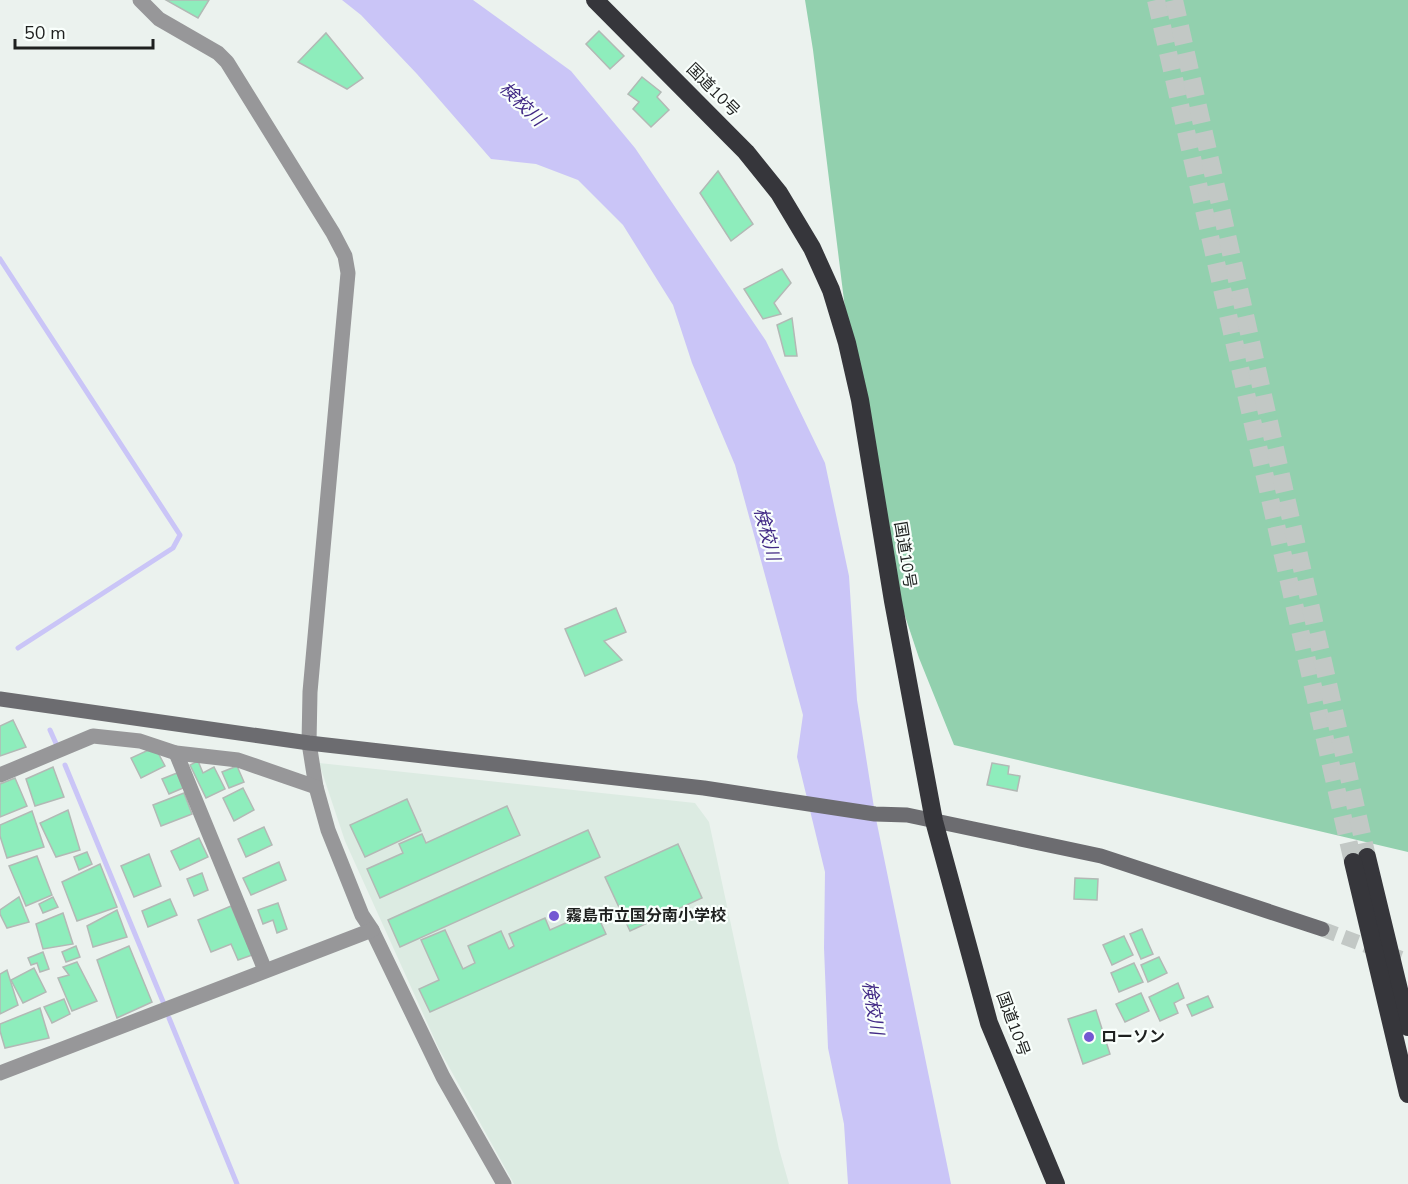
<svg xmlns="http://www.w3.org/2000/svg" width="1408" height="1184" viewBox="0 0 1408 1184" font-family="'Nunito Sans','Noto Sans JP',sans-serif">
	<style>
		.built { fill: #dcebe2 }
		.green { fill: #92d0ae }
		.water { fill: #cac5f7 }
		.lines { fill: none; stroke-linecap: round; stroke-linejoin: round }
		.stream { stroke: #cac5f7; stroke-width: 5 }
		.building { fill: #8eedbc; stroke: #b2b9b5; stroke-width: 1.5 }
		.secondary-tunnel { stroke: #c2c8c5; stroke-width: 15; stroke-dasharray: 15 8; stroke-linecap: butt }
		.highway-tunnel { stroke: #c2c8c5; stroke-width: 18; stroke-dasharray: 18 9; stroke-linecap: butt }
		.street { stroke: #979799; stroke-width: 15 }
		.secondary { stroke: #6c6c70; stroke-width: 15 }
		.highway { stroke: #36363b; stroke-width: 18 }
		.poi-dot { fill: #7358d2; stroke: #f9fffc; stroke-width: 2 }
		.labels { text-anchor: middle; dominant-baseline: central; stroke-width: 4.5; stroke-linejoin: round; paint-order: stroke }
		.street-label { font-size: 16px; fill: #1e201f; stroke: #f9fffc }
		.poi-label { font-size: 16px; font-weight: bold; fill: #1e201f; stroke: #f9fffc; text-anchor: start }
		.water-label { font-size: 18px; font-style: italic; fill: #412985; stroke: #f9fffc }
	</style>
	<rect width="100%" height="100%" fill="#ebf2ee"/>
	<!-- built -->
	<polygon class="built" points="319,763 695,803 709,822 779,1149 789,1184 514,1184 439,1049 345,841"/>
	<!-- green -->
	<polygon class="green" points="805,0 1408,0 1408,852 954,745 919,658 886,559 852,365 813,50"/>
	<!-- water -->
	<polygon class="water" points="342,0 473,0 571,71 635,148 766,341 825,463 849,576 857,700 875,814 951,1184 848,1184 844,1124 828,1048 824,948 825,872 797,757 803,715 735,465 692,363 673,305 623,225 578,180 536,164 491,159 417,74 361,15"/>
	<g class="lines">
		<!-- stream -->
		<g class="stream">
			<polyline points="0,259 180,535 173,548 18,648"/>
			<polyline points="50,730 58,748"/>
			<polyline points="65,765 164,1004"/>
			<polyline points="169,1018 237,1184"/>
		</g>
	</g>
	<!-- building -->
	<g class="building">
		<polygon points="166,0 209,0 198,18"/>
		<polygon points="599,31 624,56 610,69 586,44"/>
		<polygon points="326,33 363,78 347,89 298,62"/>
		<polygon points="642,77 661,92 657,97 669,110 651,127 633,109 639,102 628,94"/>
		<polygon points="718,171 753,224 731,241 700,193"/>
		<polygon points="782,269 791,283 774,303 781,314 763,319 744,289"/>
		<polygon points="792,318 797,356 785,356 777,325"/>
		<polygon points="616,608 626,632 604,641 622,660 585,676 565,629"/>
		<polygon points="13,720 26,747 0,756 0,726"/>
		<polygon points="155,747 165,766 141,778 131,758"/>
		<polygon points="198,761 203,773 214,767 225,789 206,798 190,765"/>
		<polygon points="992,763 1009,766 1008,774 1020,776 1017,791 987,785"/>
		<polygon points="237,766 244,782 229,788 222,772"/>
		<polygon points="53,767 64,797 35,806 26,779"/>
		<polygon points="177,773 183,788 169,794 162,779"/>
		<polygon points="15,778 27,806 0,817 0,784"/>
		<polygon points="243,788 254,810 234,821 223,798"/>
		<polygon points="184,793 192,814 161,826 153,805"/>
		<polygon points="407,799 421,831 365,857 350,825"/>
		<polygon points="507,806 520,835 380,898 367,869 403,853 399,844 422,834 426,843"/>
		<polygon points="68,810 80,850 56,857 40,823"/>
		<polygon points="32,811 44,847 7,858 0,836 0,825"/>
		<polygon points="264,827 272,845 246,857 238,839"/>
		<polygon points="588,830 600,857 400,947 388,920"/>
		<polygon points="199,838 208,857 180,870 171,851"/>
		<polygon points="678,844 702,898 630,931 605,877"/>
		<polygon points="87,852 92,864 79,870 74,857"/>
		<polygon points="149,854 161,886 134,897 121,866"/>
		<polygon points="37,856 52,895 26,906 9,866"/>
		<polygon points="279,862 286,880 251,895 243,878"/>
		<polygon points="100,864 117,907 77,921 62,882"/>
		<polygon points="202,873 208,890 194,896 187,879"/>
		<polygon points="1075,878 1098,879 1097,900 1074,899"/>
		<polygon points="19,897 29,922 7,928 0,914 0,910"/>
		<polygon points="53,897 58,907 43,913 39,904"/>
		<polygon points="170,899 177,915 148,927 142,911"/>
		<polygon points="278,903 287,929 277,933 273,920 263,924 258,910"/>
		<polygon points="231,906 252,955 238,960 231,944 211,952 198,920"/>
		<polygon points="117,910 127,937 93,947 87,926"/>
		<polygon points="595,910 606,934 430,1012 419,989 439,980 421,940 445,930 463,969 475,963 468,946 501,931 509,949 514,946 509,934 545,918 550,930"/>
		<polygon points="63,913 73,944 43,949 36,924"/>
		<polygon points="1142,929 1153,954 1141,959 1130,934"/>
		<polygon points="1124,936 1133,955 1112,965 1103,945"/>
		<polygon points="76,946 80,957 66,962 62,952"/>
		<polygon points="129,946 152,1002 117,1018 97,960"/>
		<polygon points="43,952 49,969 40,972 37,963 31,965 28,958"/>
		<polygon points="1159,957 1167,973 1148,982 1141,965"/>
		<polygon points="77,962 97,1001 72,1011 58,978 69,975 63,967"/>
		<polygon points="1134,963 1143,982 1119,992 1111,973"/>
		<polygon points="34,968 46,992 23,1003 11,980"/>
		<polygon points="7,970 18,1005 0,1014 0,974"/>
		<polygon points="1178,983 1184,998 1174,1003 1178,1013 1160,1021 1149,997"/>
		<polygon points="1141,993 1149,1011 1125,1022 1116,1004"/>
		<polygon points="1208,996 1213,1007 1192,1016 1187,1005"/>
		<polygon points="64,999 70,1014 52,1023 44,1007"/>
		<polygon points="40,1008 49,1038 5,1048 0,1031 0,1024"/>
		<polygon points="1096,1010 1110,1054 1083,1064 1068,1019"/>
	</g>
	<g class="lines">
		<!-- secondary-tunnel -->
		<polyline class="secondary-tunnel" points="1322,929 1408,961"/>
		<!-- highway-tunnel -->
		<g class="highway-tunnel">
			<polyline points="1156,0 1353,862"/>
			<polyline points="1174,0 1367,857"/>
		</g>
		<!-- street -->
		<g class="street">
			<polyline points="140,0 159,19 218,53 227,62 333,233 345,256 348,273 310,692 309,743 316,787 328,830 362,915 372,930 443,1077 504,1184"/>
			<polyline points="176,753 265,970"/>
			<polyline points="0,775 93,736 140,741 176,753 238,760 316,787"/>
			<polyline points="0,1073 372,930"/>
		</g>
		<!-- secondary -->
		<polyline class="secondary" points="0,699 309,743 704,788 875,814 907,815 1101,856 1322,929"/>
		<!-- highway -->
		<g class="highway">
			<polyline points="595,0 746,152 779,193 812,248 831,290 847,343 860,400 893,601 934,821 989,1023 1056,1184"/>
			<polyline points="1367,857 1408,1027"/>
			<polyline points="1353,862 1408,1094"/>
		</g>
	</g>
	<!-- markers -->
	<g class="poi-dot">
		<circle cx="554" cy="916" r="6"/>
		<circle cx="1089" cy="1037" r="6"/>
	</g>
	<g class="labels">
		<!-- street labels -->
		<g class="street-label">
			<text transform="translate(713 90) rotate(45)">国道10号</text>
			<text transform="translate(905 555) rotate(81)">国道10号</text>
			<text transform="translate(1013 1024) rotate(70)">国道10号</text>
		</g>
		<!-- poi labels -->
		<g class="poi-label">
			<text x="566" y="916">霧島市立国分南小学校</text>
			<text x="1101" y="1037">ローソン</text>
		</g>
		<!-- water labels -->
		<g class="water-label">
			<text transform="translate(522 104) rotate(44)">検校川</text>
			<text transform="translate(767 534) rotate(75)">検校川</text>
			<text transform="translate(873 1008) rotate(81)">検校川</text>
		</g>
	</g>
	<!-- scale -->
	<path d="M15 39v9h138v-9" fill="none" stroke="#1e201f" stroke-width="3"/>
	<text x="24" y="39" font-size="18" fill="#1e201f" stroke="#f9fffc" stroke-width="4.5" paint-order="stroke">50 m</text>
</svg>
